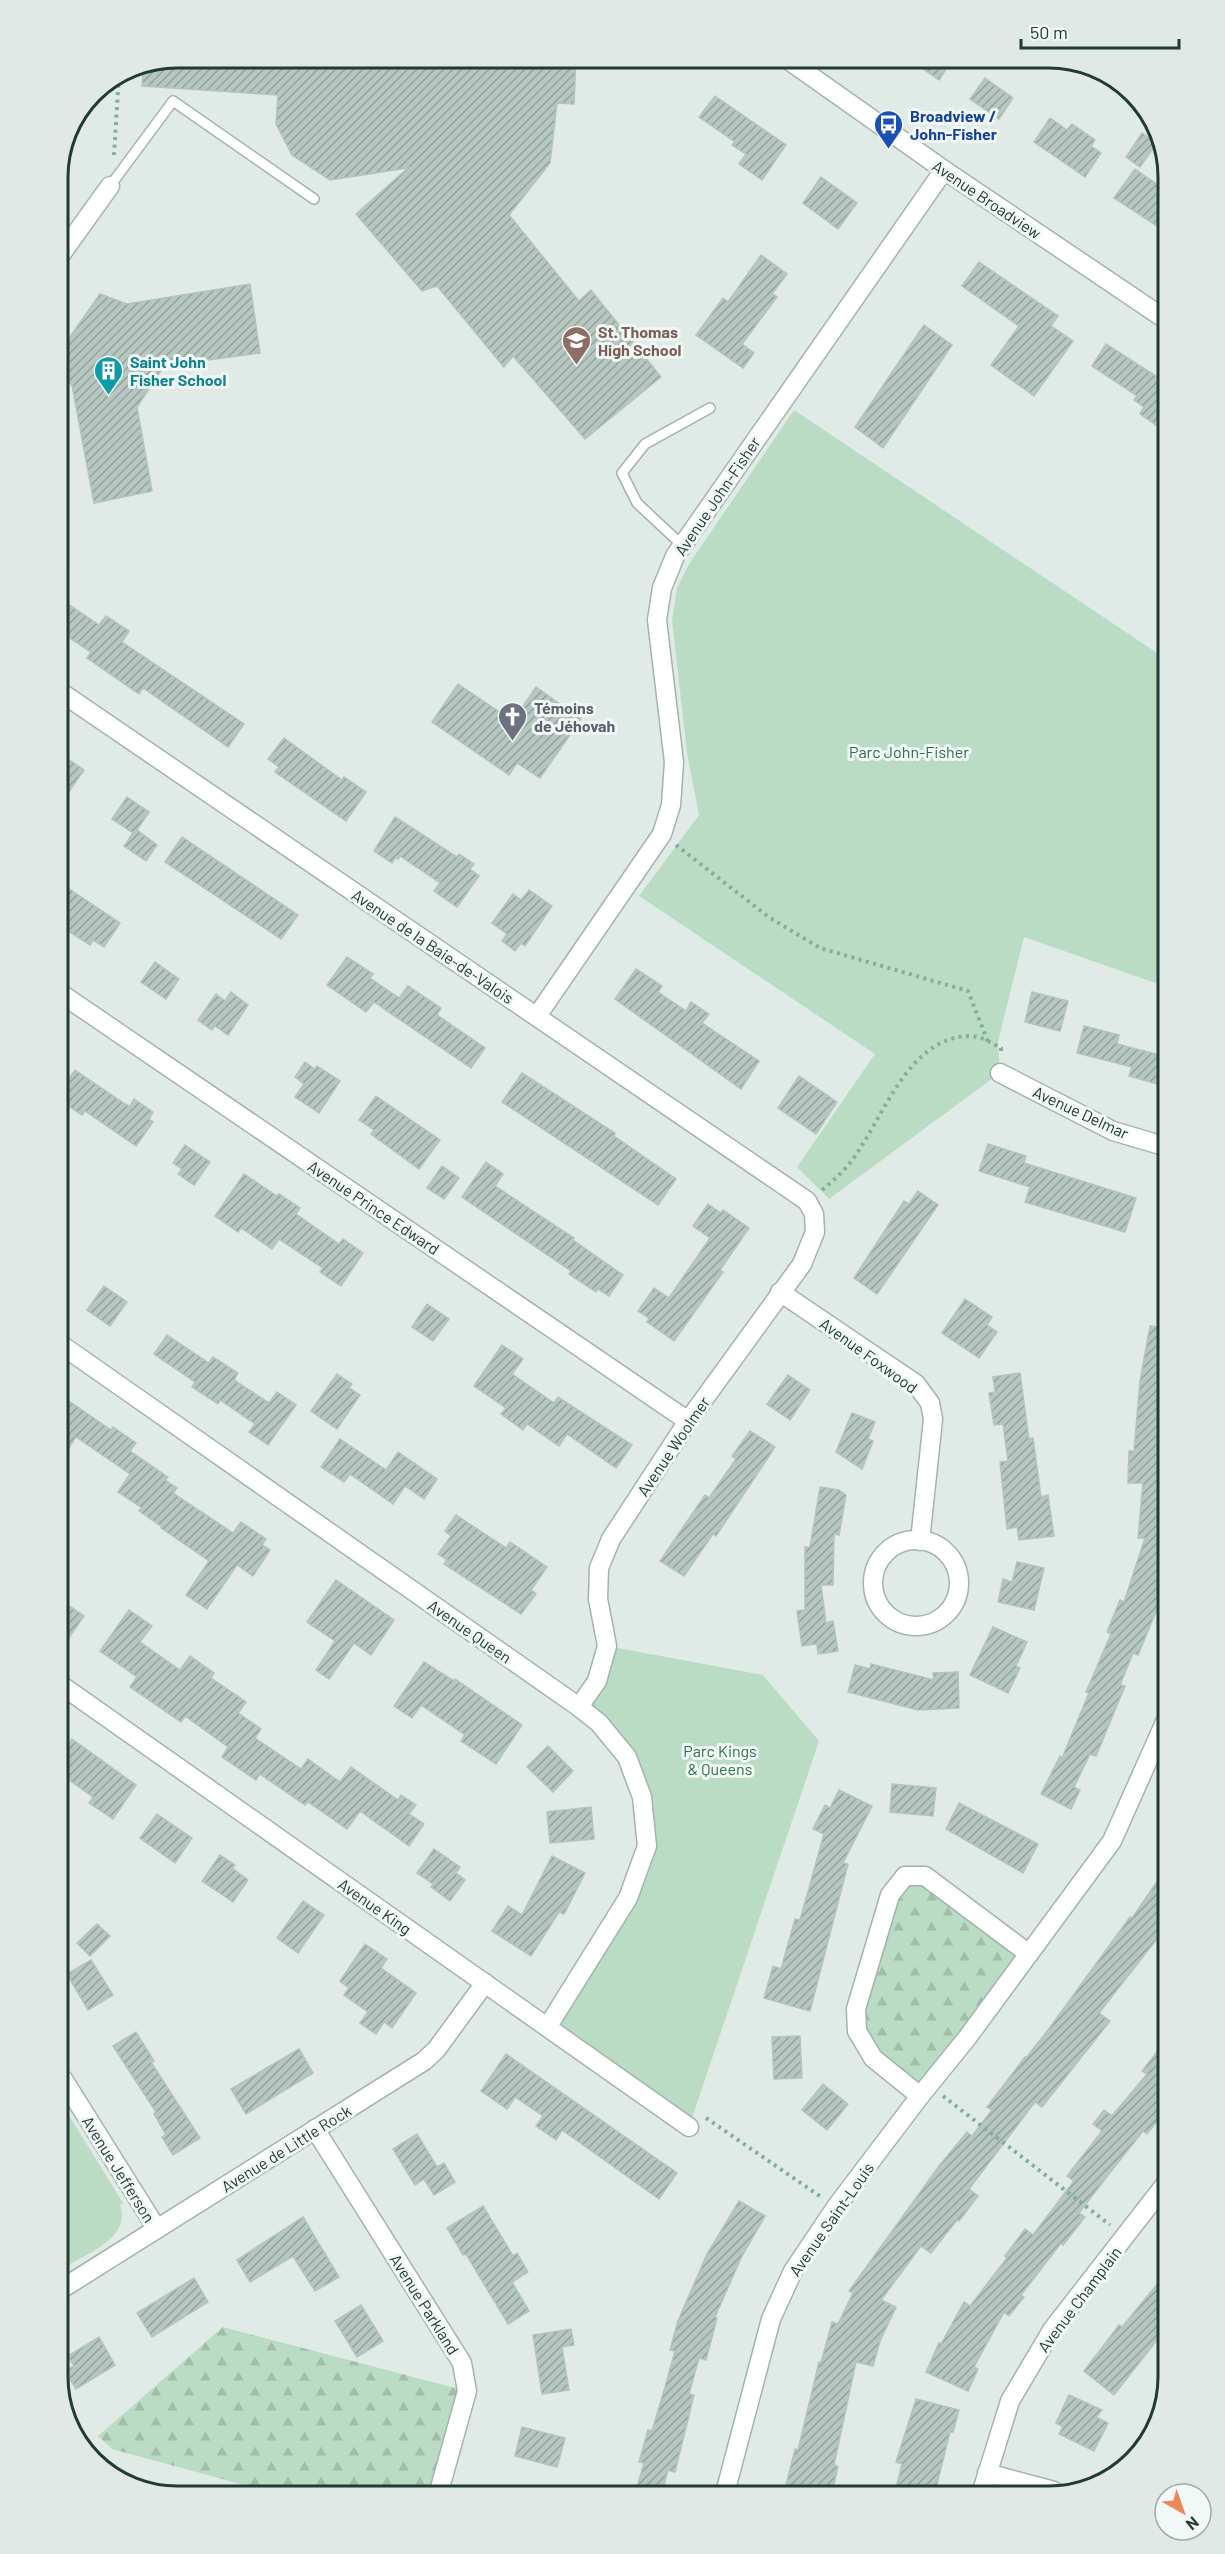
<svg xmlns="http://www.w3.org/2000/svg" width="1225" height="2554" viewBox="0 0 1225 2554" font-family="Barlow,sans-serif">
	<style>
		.forest { fill: url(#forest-firs) }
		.park { fill: #badcc4 }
		.building { fill: url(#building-hatch); stroke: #b3c4be; stroke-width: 1.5 }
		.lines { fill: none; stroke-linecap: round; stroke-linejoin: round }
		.lane-casing { stroke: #a3b3ae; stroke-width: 12 }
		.street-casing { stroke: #a3b3ae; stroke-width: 21 }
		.secondary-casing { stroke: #9fb6af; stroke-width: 21 }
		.path { stroke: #82aea2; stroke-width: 4; stroke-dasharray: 3 4.5; stroke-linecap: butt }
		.lane { stroke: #fff; stroke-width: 9 }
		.street { stroke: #fff; stroke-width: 18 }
		.secondary { stroke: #fff; stroke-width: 18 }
		.labels { text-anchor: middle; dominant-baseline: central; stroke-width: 6; stroke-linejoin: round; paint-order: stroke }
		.transit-label { font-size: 16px; font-weight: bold; fill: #164399; stroke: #f1f8f5; text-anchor: start }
		.street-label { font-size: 16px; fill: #213b35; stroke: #f1f8f5 }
		.education-label { font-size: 16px; font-weight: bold; fill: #785e54; stroke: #f1f8f5; text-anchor: start }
		.culture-label { font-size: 16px; font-weight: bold; fill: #0d838f; stroke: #f1f8f5; text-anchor: start }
		.worship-label { font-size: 16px; font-weight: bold; fill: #5b616d; stroke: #f1f8f5; text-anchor: start }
		.park-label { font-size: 16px; fill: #2d714a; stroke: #f1f8f5 }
		.rim { fill: none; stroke: #213b35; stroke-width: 3 }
	</style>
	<defs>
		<pattern id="forest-firs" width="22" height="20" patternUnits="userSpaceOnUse" patternTransform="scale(1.5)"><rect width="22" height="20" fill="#badcc4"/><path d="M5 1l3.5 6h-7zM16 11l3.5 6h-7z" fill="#a0bea9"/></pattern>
		<pattern id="building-hatch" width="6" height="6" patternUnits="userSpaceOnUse" patternTransform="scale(1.5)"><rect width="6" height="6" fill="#b6c6c0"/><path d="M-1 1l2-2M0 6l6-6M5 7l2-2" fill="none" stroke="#94a29d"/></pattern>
	</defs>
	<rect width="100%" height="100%" fill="#e0ebe7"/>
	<!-- forest -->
	<g class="forest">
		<polygon points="925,1876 1029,1954 920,2096 857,2031 890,1895"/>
		<polygon points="223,2327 467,2391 434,2495 284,2496 112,2449 98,2436"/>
	</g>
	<!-- park -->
	<g class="park">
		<polygon points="794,410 1163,657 1164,986 1024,937 998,1042 1000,1073 829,1199 797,1167 875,1054 639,896 699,815 687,753 672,620 677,588 689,564"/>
		<polygon points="607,1646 763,1675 819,1741 689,2127 548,2026 647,1846 627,1757 579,1707"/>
		<path d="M63,2106L123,2203L120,2205C132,2238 86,2254 63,2268Z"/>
	</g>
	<!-- building -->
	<g class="building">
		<polygon points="177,57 576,57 574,104 557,103 550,163 509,215 579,301 591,290 661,377 585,439 513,356 504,367 437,286 422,291 356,214 408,168 330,180 292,155 276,124 278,95 142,86 144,63"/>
		<polygon points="906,57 954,57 939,80"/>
		<polygon points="985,78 1013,98 999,119 970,99"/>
		<polygon points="715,96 786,145 762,180 739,164 746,154 732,145 735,142 699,117"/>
		<polygon points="1050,118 1067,130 1072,124 1095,140 1091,146 1101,153 1085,177 1034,142"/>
		<polygon points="1142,133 1157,143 1140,167 1126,157"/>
		<polygon points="1135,169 1162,188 1162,229 1114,198"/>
		<polygon points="821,177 857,203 838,229 803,203"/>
		<polygon points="761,255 787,274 772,294 777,297 742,344 754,353 743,368 696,335 723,298 728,302"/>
		<polygon points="979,262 1058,316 1051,326 1073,341 1034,396 991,365 1019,326 962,286"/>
		<polygon points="250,284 260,353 164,366 137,407 152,491 94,503 72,385 58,375 58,354 100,294 127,304"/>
		<polygon points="924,325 952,345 883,448 855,427"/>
		<polygon points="1106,344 1162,380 1162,429 1140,414 1144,407 1134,400 1137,396 1092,366"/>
		<polygon points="58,597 99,625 106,616 129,631 122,642 244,724 228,747 143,688 139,694 87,658 91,652 59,631"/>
		<polygon points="458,684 513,721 536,687 581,719 540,778 517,763 509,775 432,722"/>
		<polygon points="284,738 342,780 344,777 366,792 346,821 275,772 279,767 268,759"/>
		<polygon points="59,753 84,770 59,806"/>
		<polygon points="127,797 149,812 137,830 157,845 146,861 124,846 133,833 112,819"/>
		<polygon points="395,817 457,857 459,854 474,864 470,869 479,876 457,907 434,891 440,883 400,856 398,859 396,857 392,863 374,851"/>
		<polygon points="182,837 298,915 281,939 165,862"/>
		<polygon points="59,882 120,923 104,947 93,940 90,945 59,925"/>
		<polygon points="529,890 552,906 525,946 521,943 515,951 502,941 507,934 492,923 513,894 521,900"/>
		<polygon points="347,957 373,974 370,978 399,998 408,986 441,1008 437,1015 485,1048 471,1068 374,1002 366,1012 327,985"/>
		<polygon points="155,962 179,979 166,999 141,982"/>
		<polygon points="636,969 662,986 658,992 686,1011 691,1002 709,1014 702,1023 759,1061 741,1089 615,999"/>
		<polygon points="231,992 248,1005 228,1035 215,1026 212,1030 198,1020 216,994 225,1001"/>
		<polygon points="1032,992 1068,1001 1060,1031 1025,1022"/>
		<polygon points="1084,1026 1119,1035 1117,1044 1164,1056 1164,1086 1129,1076 1132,1067 1077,1053"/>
		<polygon points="305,1062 315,1069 317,1066 340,1081 319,1113 295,1097 304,1084 295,1077"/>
		<polygon points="75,1070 125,1104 130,1106 134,1099 153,1112 149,1119 153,1122 136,1146 85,1111 82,1115 60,1100 60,1092"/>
		<polygon points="522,1073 615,1133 614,1136 676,1179 658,1205 502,1102"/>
		<polygon points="799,1076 837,1102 816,1134 778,1108"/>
		<polygon points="376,1096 440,1140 419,1169 371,1134 374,1130 359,1120"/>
		<polygon points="988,1144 1026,1156 1024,1163 1136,1198 1125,1232 1025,1202 1030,1187 979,1171"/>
		<polygon points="185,1145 210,1162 194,1185 178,1174 182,1169 173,1163"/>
		<polygon points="486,1162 503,1174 495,1186 574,1238 573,1240 623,1275 609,1296 598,1289 596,1292 569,1274 571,1271 462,1197"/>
		<polygon points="442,1166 459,1178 444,1199 427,1188"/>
		<polygon points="244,1174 277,1196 279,1194 300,1208 296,1214 339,1244 343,1239 363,1253 341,1286 320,1272 323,1268 279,1239 272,1249 241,1228 238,1232 215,1216"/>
		<polygon points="918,1191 938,1205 877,1294 854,1278 904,1201 909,1204"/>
		<polygon points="708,1204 721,1213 723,1210 749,1228 720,1270 723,1272 674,1341 647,1322 649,1318 638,1311 654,1288 669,1298 710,1238 693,1226"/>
		<polygon points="104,1286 127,1302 110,1326 87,1310"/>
		<polygon points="965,1299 992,1317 987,1325 997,1332 979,1358 942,1333"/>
		<polygon points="427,1304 449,1319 433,1341 412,1327"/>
		<polygon points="1150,1326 1165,1328 1166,1560 1160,1577 1166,1580 1155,1614 1138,1655 1133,1653 1120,1685 1125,1686 1096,1756 1090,1754 1074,1787 1080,1790 1071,1809 1041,1794 1060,1756 1062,1758 1089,1693 1086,1692 1111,1634 1107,1632 1120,1600 1124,1602 1145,1538 1138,1538 1143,1483 1128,1483 1129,1451 1134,1451 1140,1381"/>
		<polygon points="167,1335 209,1363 213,1357 238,1373 234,1380 269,1403 277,1392 296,1405 268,1445 249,1432 255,1424 220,1400 218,1404 192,1387 195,1382 154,1354"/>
		<polygon points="502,1345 523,1359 512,1374 554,1403 558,1397 632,1445 616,1468 567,1434 559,1446 527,1424 523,1430 501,1414 506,1408 474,1386"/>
		<polygon points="1020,1373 1029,1439 1033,1438 1041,1497 1048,1495 1054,1536 1019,1540 1017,1527 1007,1529 1000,1462 1008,1461 1003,1424 994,1425 989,1393 995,1392 993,1377"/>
		<polygon points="337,1374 352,1384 349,1388 360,1395 337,1429 311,1411"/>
		<polygon points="788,1375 810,1390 790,1420 767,1404"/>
		<polygon points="69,1401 111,1430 113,1427 136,1443 130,1451 168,1477 165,1480 177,1488 173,1493 233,1533 241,1522 266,1539 262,1545 270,1550 253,1576 237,1565 207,1609 186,1595 209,1561 161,1528 162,1527 139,1511 142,1508 118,1492 130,1474 76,1437 61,1460 61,1413"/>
		<polygon points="852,1413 875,1422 868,1439 873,1441 862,1469 836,1452"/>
		<polygon points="750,1431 775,1447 716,1536 713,1534 684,1576 660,1561 705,1495 709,1498 736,1459 732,1456"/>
		<polygon points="340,1439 386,1470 398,1452 437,1479 424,1499 405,1486 393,1504 350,1474 344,1482 321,1467"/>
		<polygon points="820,1487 839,1490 846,1495 839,1535 834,1534 833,1585 821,1585 826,1623 833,1621 838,1651 818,1654 817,1644 802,1646 797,1611 805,1610 805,1547 810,1547"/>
		<polygon points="456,1515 506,1548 510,1542 547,1567 531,1590 536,1594 521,1614 444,1564 447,1560 438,1554 451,1536 445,1531"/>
		<polygon points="1017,1562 1044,1568 1034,1610 998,1602 1003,1579 1012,1582"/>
		<polygon points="336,1580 394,1620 371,1655 354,1643 329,1679 316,1670 335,1641 307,1622"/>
		<polygon points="61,1600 84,1616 61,1649"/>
		<polygon points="129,1610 152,1626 140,1642 180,1670 190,1656 214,1673 211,1678 246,1702 238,1713 261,1729 255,1738 301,1769 308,1759 340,1782 351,1767 398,1800 401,1795 416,1805 409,1814 424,1824 409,1846 360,1811 347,1829 308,1802 305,1805 260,1774 256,1780 222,1757 228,1747 185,1716 181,1722 130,1687 137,1677 100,1651"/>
		<polygon points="993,1627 1027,1642 1016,1666 1020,1668 1008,1693 970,1675"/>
		<polygon points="424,1662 454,1681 455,1679 522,1725 496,1764 461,1741 465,1735 421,1705 412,1718 394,1706"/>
		<polygon points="871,1664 934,1680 933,1673 958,1672 959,1708 918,1710 848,1692 855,1665 870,1669"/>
		<polygon points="72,1739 136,1785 113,1819 89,1803 93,1797 62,1775 62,1754"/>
		<polygon points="548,1746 573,1771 553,1792 527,1767"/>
		<polygon points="892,1784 936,1788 933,1816 890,1812"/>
		<polygon points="839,1790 872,1806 843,1863 848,1864 810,2011 764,1998 773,1966 781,1969 795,1919 800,1920 824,1834 813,1829 825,1805 830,1808"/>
		<polygon points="959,1803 1038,1844 1023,1873 946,1829"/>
		<polygon points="591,1807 594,1839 550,1843 547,1812"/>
		<polygon points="157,1814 192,1838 175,1863 140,1838"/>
		<polygon points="434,1849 460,1867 456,1873 465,1880 450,1901 431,1887 433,1884 417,1873"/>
		<polygon points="220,1855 235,1865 232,1868 248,1880 233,1902 202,1881"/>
		<polygon points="552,1856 585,1873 564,1914 559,1912 531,1956 492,1931 508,1906 522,1915"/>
		<polygon points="1167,1867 1167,1926 1099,2013 1110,2021 1042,2107 1035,2102 969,2189 978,2196 959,2221 957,2220 931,2253 921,2246 881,2300 896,2307 880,2341 873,2366 856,2362 834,2465 838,2467 832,2492 784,2493 795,2449 798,2450 819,2362 821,2363 832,2322 838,2324 853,2293 849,2291 939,2166 967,2132 972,2136 992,2110 987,2107 1025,2057 1026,2058 1048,2030 1130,1917 1132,1918"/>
		<polygon points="303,1901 324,1915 298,1953 277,1938"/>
		<polygon points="97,1924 110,1936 90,1956 77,1943"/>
		<polygon points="365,1944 387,1959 381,1968 416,1993 392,2028 384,2022 376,2034 360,2023 368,2012 344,1995 349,1988 340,1981"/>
		<polygon points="91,1960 113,1995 88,2010 67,1974"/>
		<polygon points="136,2032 154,2061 151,2062 200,2138 173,2155 162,2137 166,2135 154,2114 156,2112 113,2046"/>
		<polygon points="800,2036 802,2078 774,2079 772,2037"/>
		<polygon points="1167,2039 1167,2109 1147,2134 1143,2131 1109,2174 1079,2213 1085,2217 1063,2245 1061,2243 1021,2295 1024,2297 1009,2316 1004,2312 974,2367 978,2369 968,2391 926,2372 939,2343 941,2344 964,2302 970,2306 1007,2258 1005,2256 1025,2229 1033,2235 1074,2181 1067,2176 1102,2131 1093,2124 1104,2110 1112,2116 1147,2074 1142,2071"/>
		<polygon points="299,2049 313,2073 246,2114 231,2089"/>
		<polygon points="506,2054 677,2173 659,2199 562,2130 556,2140 536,2126 543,2116 515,2097 507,2109 481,2091"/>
		<polygon points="823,2084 848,2104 827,2130 802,2110"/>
		<polygon points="417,2134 437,2167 444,2163 455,2182 434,2195 424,2179 415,2185 393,2149"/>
		<polygon points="739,2201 765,2216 741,2258 715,2317 717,2318 706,2360 699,2358 689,2394 694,2395 675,2472 668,2470 662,2493 635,2494 644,2463 639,2462 648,2430 652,2431 665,2387 675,2351 670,2350 678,2321 707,2254"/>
		<polygon points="483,2206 513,2256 517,2253 528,2272 512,2282 529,2311 508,2324 466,2254 463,2255 447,2228"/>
		<polygon points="303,2217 339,2277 315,2291 293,2256 250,2282 237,2260"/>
		<polygon points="1168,2271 1168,2326 1114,2395 1084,2371 1119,2325 1122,2327"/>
		<polygon points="194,2278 208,2302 152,2337 137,2313"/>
		<polygon points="361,2305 383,2341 357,2357 335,2321"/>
		<polygon points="571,2329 574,2345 562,2347 569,2390 542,2394 533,2335"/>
		<polygon points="99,2337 115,2365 76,2389 65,2371 74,2366 68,2356"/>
		<polygon points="1069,2395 1102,2410 1096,2417 1108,2423 1094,2451 1059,2434 1063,2427 1056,2423"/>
		<polygon points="916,2399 959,2410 953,2432 950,2432 935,2492 895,2492 902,2464 896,2462"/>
		<polygon points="522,2427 565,2438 557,2467 515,2456"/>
	</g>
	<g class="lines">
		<defs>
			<g id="lane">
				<polyline points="110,186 173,101 314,199"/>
				<polyline points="682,545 637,503 622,473 645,444 710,408"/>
			</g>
			<g id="street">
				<polyline points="784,57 944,170 1162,317"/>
				<polyline points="57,260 110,186"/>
				<polyline points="59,691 807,1201 814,1214 815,1232 802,1264 688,1421 611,1539 599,1568 598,1599 607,1646 597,1681 579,1707"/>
				<polyline points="60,993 688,1421"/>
				<polyline points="537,1016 662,834 671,805 674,762 657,620 662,588 675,556 944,170"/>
				<polyline points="1000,1073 1113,1131 1164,1146"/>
				<polyline points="780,1292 916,1384 930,1403 933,1419 920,1541"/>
				<polyline points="60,1344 579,1707 599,1723 627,1757 642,1797 647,1846 628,1898 548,2026"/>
				<circle cx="916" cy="1583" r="43"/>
				<polyline points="61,1685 689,2127"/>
				<polyline points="63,2079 157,2229"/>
				<polyline points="920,2096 873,2058 857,2031 856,2009 890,1895 905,1876 925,1876 1029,1954"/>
				<polyline points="315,2129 462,2363 467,2391 438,2495"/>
				<polyline points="63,2288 424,2061 436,2050 485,1983"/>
				<polyline points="987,2473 1054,2491"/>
				<polyline points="982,2491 1010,2401 1052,2330 1167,2182"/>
			</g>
			<polyline id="secondary" points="725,2493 771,2319 793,2271 836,2207 920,2096 967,2038 1112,1841 1166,1720"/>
		</defs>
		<!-- lane casing -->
		<use href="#lane" class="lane-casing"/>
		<!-- street casing -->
		<use href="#street" class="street-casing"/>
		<!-- secondary casing -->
		<use href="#secondary" class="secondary-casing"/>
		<!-- path -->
		<g class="path">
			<polyline points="114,155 119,74"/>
			<polyline points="676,845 770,918 820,948 968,991 988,1042"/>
			<path d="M822,1190C832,1182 841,1174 849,1164C883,1122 906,1036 971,1036C981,1036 993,1044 1001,1048V1055"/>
			<polyline points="943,2096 1110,2225"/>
			<polyline points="706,2118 821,2197"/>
		</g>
		<!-- lane -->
		<use href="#lane" class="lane"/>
		<!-- street -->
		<use href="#street" class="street"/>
		<!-- secondary -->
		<use href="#secondary" class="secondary"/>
	</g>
	<!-- icons -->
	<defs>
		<symbol id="bus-pin" viewBox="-11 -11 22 30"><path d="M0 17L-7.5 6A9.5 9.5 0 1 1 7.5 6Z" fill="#1a4fb4" stroke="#f1f8f5"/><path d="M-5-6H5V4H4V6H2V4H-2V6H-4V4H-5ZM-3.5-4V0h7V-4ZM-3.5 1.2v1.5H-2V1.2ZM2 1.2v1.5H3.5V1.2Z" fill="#fff"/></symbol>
		<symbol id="school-pin" viewBox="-11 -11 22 30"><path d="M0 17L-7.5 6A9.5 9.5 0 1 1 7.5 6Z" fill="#8d6e63" stroke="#f1f8f5"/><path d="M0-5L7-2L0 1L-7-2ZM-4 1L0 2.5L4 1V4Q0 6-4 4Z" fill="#fff"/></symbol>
		<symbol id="building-pin" viewBox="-11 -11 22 30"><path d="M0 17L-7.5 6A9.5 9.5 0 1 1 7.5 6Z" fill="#0f9aa8" stroke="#f1f8f5"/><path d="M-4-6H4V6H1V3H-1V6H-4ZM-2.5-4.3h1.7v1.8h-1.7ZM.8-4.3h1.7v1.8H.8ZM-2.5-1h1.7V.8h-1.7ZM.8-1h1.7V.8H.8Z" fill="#fff"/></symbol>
		<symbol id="church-pin" viewBox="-11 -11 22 30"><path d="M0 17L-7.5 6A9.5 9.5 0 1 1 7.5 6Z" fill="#6b7280" stroke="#f1f8f5"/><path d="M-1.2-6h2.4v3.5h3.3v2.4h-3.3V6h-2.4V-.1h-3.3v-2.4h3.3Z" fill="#fff"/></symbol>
	</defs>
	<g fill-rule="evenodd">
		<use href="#bus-pin" x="872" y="108" width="33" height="45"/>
		<use href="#school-pin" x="560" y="324" width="33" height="45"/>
		<use href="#building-pin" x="92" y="354" width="33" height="45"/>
		<use href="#church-pin" x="496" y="700" width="33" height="45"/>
	</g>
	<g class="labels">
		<!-- transit labels -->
		<g class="transit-label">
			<text x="910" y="115">Broadview /<tspan x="910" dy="18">John-Fisher</tspan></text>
		</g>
		<!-- street labels -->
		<g class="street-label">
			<text transform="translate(987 199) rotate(34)">Avenue Broadview</text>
			<text transform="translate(717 496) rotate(-56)">Avenue John-Fisher</text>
			<text transform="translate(433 946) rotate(34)">Avenue de la Baie-de-Valois</text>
			<text transform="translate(1081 1112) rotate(25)">Avenue Delmar</text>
			<text transform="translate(374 1207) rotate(34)">Avenue Prince Edward</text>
			<text transform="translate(869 1355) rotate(36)">Avenue Foxwood</text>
			<text transform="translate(673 1446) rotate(-56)">Avenue Woolmer</text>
			<text transform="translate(470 1631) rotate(35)">Avenue Queen</text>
			<text transform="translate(375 1906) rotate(35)">Avenue King</text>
			<text transform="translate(286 2148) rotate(-32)">Avenue de Little Rock</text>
			<text transform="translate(119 2169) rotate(58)">Avenue Jefferson</text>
			<text transform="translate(831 2219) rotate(-55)">Avenue Saint-Louis</text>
			<text transform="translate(1079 2299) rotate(-53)">Avenue Champlain</text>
			<text transform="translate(425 2304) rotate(58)">Avenue Parkland</text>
		</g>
		<!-- education labels -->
		<g class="education-label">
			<text x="598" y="331">St. Thomas<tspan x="598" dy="18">High School</tspan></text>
		</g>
		<!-- culture labels -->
		<g class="culture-label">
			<text x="130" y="361">Saint John<tspan x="130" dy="18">Fisher School</tspan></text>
		</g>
		<!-- worship labels -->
		<g class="worship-label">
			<text x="534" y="707">Témoins<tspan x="534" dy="18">de Jéhovah</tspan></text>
		</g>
		<!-- park labels -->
		<g class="park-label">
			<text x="909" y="751">Parc John-Fisher</text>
			<text x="720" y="1750">Parc Kings<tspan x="720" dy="18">&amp; Queens</tspan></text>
		</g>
	</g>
	<!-- crop -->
	<path d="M0 0H1225V2554H0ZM177 68H1049A109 109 0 0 1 1158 177V2377A109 109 0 0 1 1049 2486H177A109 109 0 0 1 68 2377V177A109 109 0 0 1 177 68Z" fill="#e0e9e6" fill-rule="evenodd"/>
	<path class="rim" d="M177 68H1049A109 109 0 0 1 1158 177V2377A109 109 0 0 1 1049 2486H177A109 109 0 0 1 68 2377V177A109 109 0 0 1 177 68Z"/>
	<!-- north arrow -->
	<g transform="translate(1183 2512) rotate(140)"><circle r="28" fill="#f1f8f5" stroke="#9eaca8" stroke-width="1.5"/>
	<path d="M0-4.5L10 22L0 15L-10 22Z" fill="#ef865b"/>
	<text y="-9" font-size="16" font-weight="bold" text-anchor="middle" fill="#213b35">N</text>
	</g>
	<!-- scale -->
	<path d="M1021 39v9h158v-9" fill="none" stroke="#213b35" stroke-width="3"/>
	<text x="1030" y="39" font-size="18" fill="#213b35" stroke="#f1f8f5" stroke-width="4.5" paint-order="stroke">50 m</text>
</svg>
